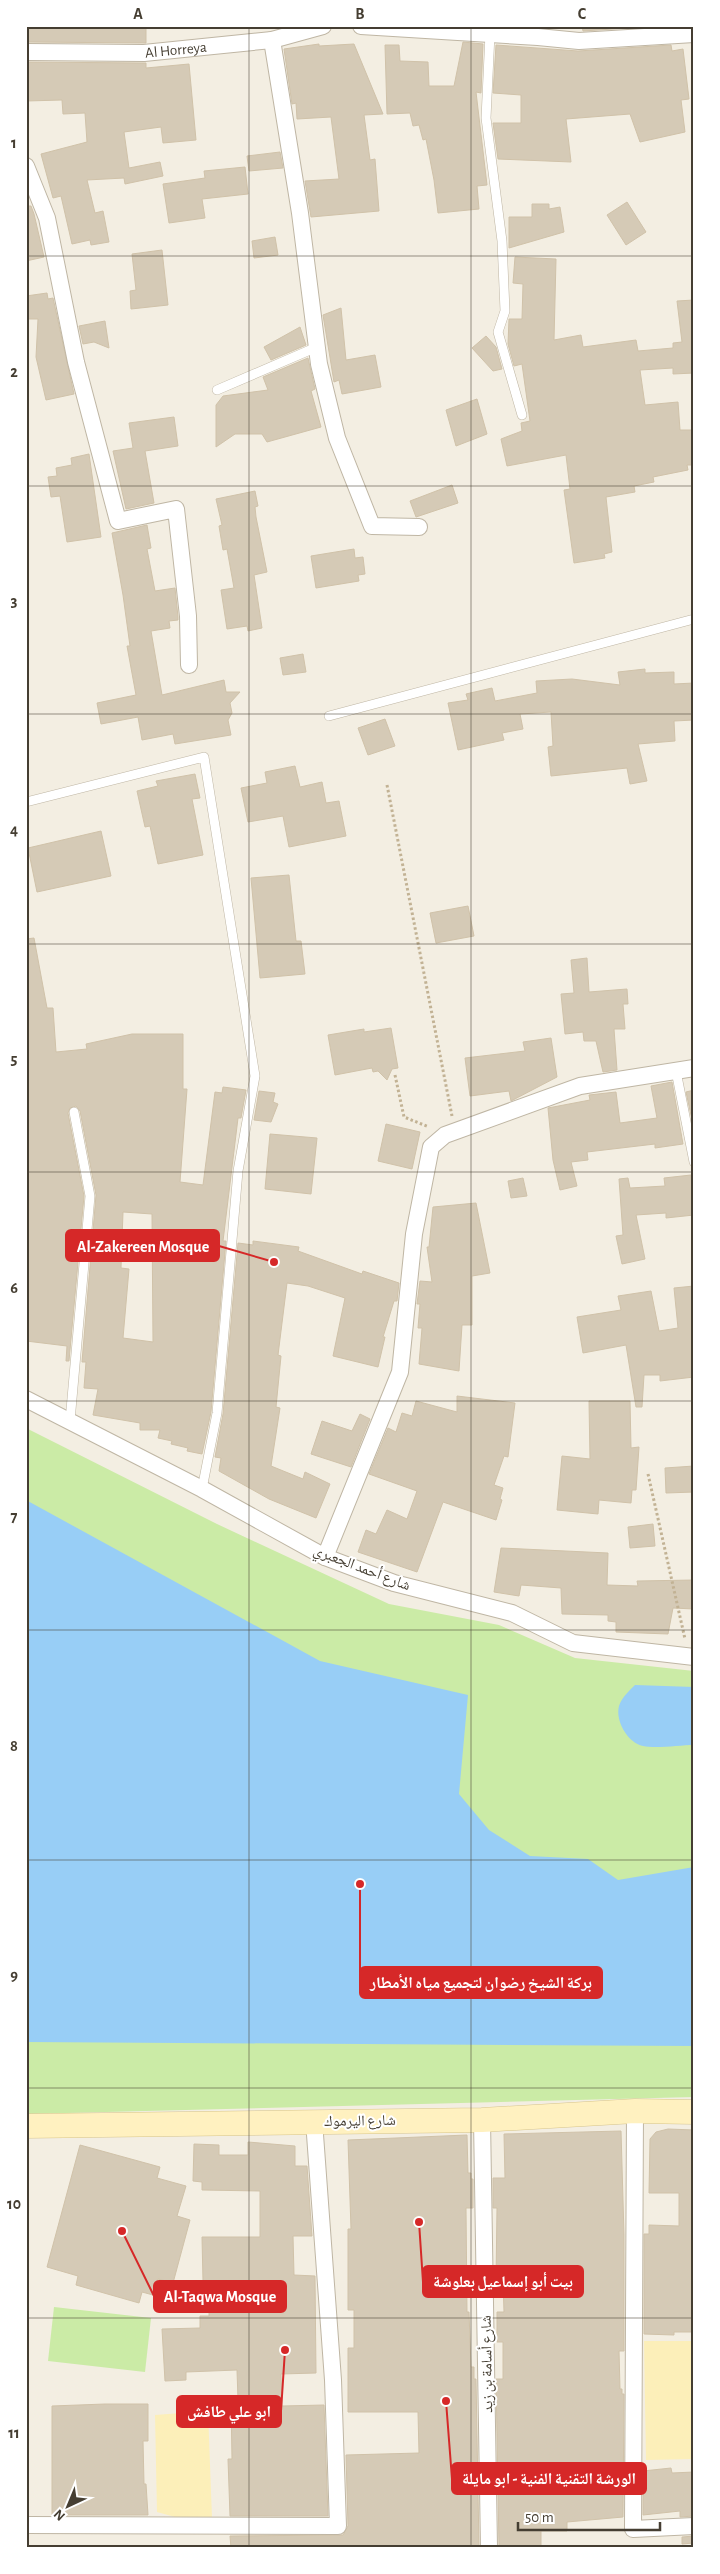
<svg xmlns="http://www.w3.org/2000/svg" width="720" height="2574" viewBox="0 0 720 2574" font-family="'Alegreya Sans','Noto Naskh Arabic',sans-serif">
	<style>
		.green { fill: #cbeba6 }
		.sand { fill: #fcefb9 }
		.water { fill: #98cef6 }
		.building { fill: #d5cab6; stroke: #d0c2a9; fill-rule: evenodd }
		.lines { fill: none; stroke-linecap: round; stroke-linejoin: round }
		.lane-casing { stroke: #bfb6a4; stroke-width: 10 }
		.street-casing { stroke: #bfb6a4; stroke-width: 18 }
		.secondary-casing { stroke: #d7c58d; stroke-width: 25 }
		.path { stroke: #c2b294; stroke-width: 3; stroke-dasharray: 2.5 2.5; stroke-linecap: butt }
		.lane { stroke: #fff; stroke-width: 9 }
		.street { stroke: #fff; stroke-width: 16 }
		.secondary { stroke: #fff1c0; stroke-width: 24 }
		.grid { fill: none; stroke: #453e32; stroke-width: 1; stroke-opacity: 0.55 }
		.labels { text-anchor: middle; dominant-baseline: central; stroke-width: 4; stroke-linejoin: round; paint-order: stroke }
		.street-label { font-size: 15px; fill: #453e32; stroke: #fff }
		.leader { fill: none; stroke: #d62828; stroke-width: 2 }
		.callout-dot { fill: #d62828; stroke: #fff; stroke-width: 2 }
		.callout { fill: #d62828; stroke: #d62828; stroke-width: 2 }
		.callout-label { font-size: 16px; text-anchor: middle; font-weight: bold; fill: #fff }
		.neatline { fill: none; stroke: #453e32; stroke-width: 2 }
		.grid-label { font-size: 16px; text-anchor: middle; font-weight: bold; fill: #453e32 }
	</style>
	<rect width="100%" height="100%" fill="#f3eee2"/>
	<!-- green -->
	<g class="green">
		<polygon points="26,1428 217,1524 389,1604 499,1625 575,1658 694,1671 694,2097 26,2114"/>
		<polygon points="54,2307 151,2318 145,2372 48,2361"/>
	</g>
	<!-- sand -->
	<g class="sand">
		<polygon points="644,2341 694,2341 694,2459 646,2460"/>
		<polygon points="208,2411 212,2518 204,2525 157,2512 155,2415"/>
	</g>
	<!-- water -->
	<g class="water">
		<polygon points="26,1500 320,1661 468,1695 459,1794 489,1830 530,1856 588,1859 618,1880 694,1867 694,2046 26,2042"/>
		<path d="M635,1685L694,1687V1745C680,1745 656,1749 643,1746C628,1743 615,1721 619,1706C622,1697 629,1691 635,1685Z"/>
	</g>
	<!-- building -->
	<g class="building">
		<polygon points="26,26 146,26 146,43 26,42"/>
		<polygon points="582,26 657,26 583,31"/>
		<polygon points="463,42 483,44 481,93 476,92 487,185 477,186 479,209 438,213 434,180 426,139 423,140 419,125 413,126 410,113 387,114 385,45 399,45 400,61 428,62 429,86 454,86"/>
		<polygon points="319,44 319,46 354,44 383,114 364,115 370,160 375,159 379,211 311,217 305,181 339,179 331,117 297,119 296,103 292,104 284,49"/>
		<polygon points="496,45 578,51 671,45 672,51 683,49 689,99 681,100 685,132 640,142 630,114 566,119 571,162 498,159 493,123 521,123 521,95 493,93"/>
		<polygon points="26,62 146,63 146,68 189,64 196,140 163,143 161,127 124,132 129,168 160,162 163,176 125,184 124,178 87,180 95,213 103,211 109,242 91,245 90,240 72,244 61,196 53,198 41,154 87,142 85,113 63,114 62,100 26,101"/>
		<polygon points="280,152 283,168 249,171 247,156"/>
		<polygon points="245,167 248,194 202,199 205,218 169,223 163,184 205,178 204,171"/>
		<polygon points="627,202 646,232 626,245 607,215"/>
		<polygon points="532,204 549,204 549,209 560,207 564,232 509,248 509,217 532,217"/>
		<polygon points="26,206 31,206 34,214 44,257 26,261"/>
		<polygon points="275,237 278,255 254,258 252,241"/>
		<polygon points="162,250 168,305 131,309 130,291 136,290 132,254"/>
		<polygon points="515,257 556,259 554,340 581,335 583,347 636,340 638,351 673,348 673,343 682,342 677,301 694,300 694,373 673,374 673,368 640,370 645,405 678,402 680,430 694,430 694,465 687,465 688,470 653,477 654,482 634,486 635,492 606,497 612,552 604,554 605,558 574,563 564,490 570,489 566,455 507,466 501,439 522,431 521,423 530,421 522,364 514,366 508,344 509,319 522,319 523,284 513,283"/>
		<polygon points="47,293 48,299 53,298 74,394 46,400 36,357 38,319 26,319 26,296"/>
		<polygon points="341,308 346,360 375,355 381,387 342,394 339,380 334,382 323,315"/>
		<polygon points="105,321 109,348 94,342 83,344 79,326"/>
		<polygon points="300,327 306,345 271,360 264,347"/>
		<polygon points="486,336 496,347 502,369 493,371 472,348"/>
		<polygon points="308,358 315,389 311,391 321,427 267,442 262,434 235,434 216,447 216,405 223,396 268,390 263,377"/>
		<polygon points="477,399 487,434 456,446 446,410"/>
		<polygon points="174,417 178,446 145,451 154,503 126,509 113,451 133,448 129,423"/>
		<polygon points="89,454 101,537 67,542 60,496 51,497 48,477 57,476 56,468 72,465 71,458"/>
		<polygon points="452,485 458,503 416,517 410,501"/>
		<polygon points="255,491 258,506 255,507 256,517 267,572 254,575 262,628 248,631 247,626 227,629 221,590 234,588 227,549 223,550 219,526 222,525 216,499"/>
		<polygon points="147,525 151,548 147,549 155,591 175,588 178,617 178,620 169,621 170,628 151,631 162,695 224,680 226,692 240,692 230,703 232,713 228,720 231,735 175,744 173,734 142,740 138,717 101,724 97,703 136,695 127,646 130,646 123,595 112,533"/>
		<polygon points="354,549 355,558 363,557 365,574 358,575 359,581 316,588 311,556"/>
		<polygon points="303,654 306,672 283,675 280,658"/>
		<polygon points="645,669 645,673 674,672 674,684 694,683 694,720 674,721 675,741 638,744 647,781 630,784 627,768 551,776 548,747 553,746 551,712 520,714 523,729 502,733 504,740 458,750 448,703 468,700 466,694 492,688 495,701 537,693 536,681 572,679 620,685 618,672"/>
		<polygon points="385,719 395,746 368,755 358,728"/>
		<polygon points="295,766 300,787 322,782 326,803 339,801 346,836 289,847 283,816 248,822 241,788 267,783 265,772"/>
		<polygon points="195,774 200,798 192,799 203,855 158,864 150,826 145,827 137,791 158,786 156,781"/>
		<polygon points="101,831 111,876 37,892 28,848"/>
		<polygon points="289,875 296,941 301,941 305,974 260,978 251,878"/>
		<polygon points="468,906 474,936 436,943 430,913"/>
		<path d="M34,938L47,1008H53L56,1052L87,1049L86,1044L132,1034H183V1089H187L180,1182L203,1185L215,1092L222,1093L223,1087L246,1090L241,1118H238L223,1241H226L211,1412L202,1454L187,1451L188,1448L171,1444L172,1441L158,1438L160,1430H140V1423L93,1415L98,1389L84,1388L86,1362H82L96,1195L80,1111L76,1106L70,1108L68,1113L84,1196L69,1361H66L67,1346L26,1341L29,1190H26V939ZM123,1212L152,1214L153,1342L123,1338L129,1269L121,1268Z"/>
		<polygon points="587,958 589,992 627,989 628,1004 623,1004 625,1029 614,1029 617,1070 603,1072 596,1041 584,1041 583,1032 565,1034 561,994 574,993 571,960"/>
		<polygon points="391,1028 398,1068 392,1069 387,1080 378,1071 373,1072 372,1068 335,1075 328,1035 364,1029 364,1032"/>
		<polygon points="551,1038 557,1077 511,1101 509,1091 470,1096 465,1058 525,1051 523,1042"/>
		<polygon points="672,1082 683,1144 655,1148 655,1144 587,1152 588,1160 571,1162 577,1186 560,1190 553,1160 548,1108 590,1100 589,1095 616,1092 620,1123 657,1118 651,1086"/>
		<polygon points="694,1090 694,1129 686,1092"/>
		<polygon points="259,1091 275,1093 273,1102 278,1104 271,1122 254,1120"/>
		<polygon points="386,1124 420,1132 412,1169 378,1161"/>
		<polygon points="270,1134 317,1138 311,1194 265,1189"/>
		<polygon points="691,1175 694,1215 666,1218 666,1213 636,1215 645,1259 622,1264 616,1236 623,1235 619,1179 628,1178 630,1188 665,1186 664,1178"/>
		<polygon points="523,1178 527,1196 511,1198 508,1181"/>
		<polygon points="476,1203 490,1273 472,1276 472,1325 462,1325 459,1371 419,1364 422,1328 418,1328 420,1304 417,1304 420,1281 432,1282 427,1247 429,1247 433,1207"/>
		<polygon points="253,1241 299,1247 298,1251 362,1274 363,1271 399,1283 397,1301 394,1301 383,1337 385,1337 378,1367 333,1356 345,1298 308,1286 287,1283 278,1355 281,1356 276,1407 280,1408 271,1466 303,1479 305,1472 330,1484 316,1518 269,1499 219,1471 221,1458 215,1457 223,1414 238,1243 253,1245"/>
		<polygon points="694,1286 694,1377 660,1381 660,1375 644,1375 642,1407 636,1407 626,1345 583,1353 577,1317 621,1310 618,1296 651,1291 659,1331 678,1328 674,1288"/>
		<polygon points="457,1396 515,1403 508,1457 504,1456 494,1485 503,1488 500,1499 502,1500 496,1520 443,1502 417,1572 358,1552 366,1530 376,1534 387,1510 407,1519 417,1491 369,1474 388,1428 396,1432 402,1413 412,1416 416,1401 457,1412"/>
		<polygon points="589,1401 630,1401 631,1448 639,1447 636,1490 632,1490 631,1503 599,1500 598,1514 557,1510 562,1456 590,1459"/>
		<polygon points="360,1414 370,1419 351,1467 311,1454 322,1421 352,1431"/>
		<polygon points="694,1466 694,1492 666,1493 665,1468"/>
		<polygon points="653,1524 655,1546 630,1548 628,1527"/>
		<polygon points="501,1548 608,1553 607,1585 638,1586 637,1581 694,1580 694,1609 673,1608 668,1634 616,1632 616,1622 608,1621 608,1615 562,1614 561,1588 521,1585 519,1596 494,1592"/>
		<polygon points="668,2129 694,2130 694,2332 674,2332 674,2335 644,2334 644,2234 649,2234 649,2225 679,2226 679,2193 649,2193 650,2139 656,2132"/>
		<polygon points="621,2131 624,2235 624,2351 619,2351 620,2389 622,2389 622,2394 624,2394 623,2517 567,2522 567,2531 541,2531 541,2548 499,2548 496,2379 503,2379 503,2342 497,2342 497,2312 504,2312 503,2281 496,2281 497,2208 493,2208 493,2178 505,2178 504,2134"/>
		<polygon points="467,2135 468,2173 471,2173 471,2179 473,2179 473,2208 466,2208 467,2312 469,2312 471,2367 474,2367 474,2379 476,2379 479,2548 231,2548 230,2536 343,2535 348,2526 346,2455 419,2453 418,2412 348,2412 348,2348 354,2348 354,2310 348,2310 348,2229 351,2229 348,2140"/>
		<polygon points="248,2142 295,2146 295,2166 307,2166 312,2236 293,2236 294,2275 315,2276 316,2373 281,2374 282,2406 324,2405 328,2516 230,2516 228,2459 232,2459 231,2400 238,2400 237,2370 186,2372 186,2380 165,2381 162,2329 200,2328 200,2316 209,2316 209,2310 249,2309 248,2281 203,2281 202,2237 260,2237 260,2191 202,2190 202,2182 193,2181 194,2144 219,2145 219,2155 248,2155"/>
		<polygon points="80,2145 160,2167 157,2178 186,2186 177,2216 190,2220 173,2283 158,2279 153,2295 142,2292 139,2303 76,2285 78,2276 47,2267"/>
		<polygon points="105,2404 148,2404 148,2441 143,2441 144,2484 146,2484 148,2515 52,2515 52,2406"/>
		<polygon points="671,2468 672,2473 694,2472 694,2516 680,2517 680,2511 643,2515 643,2471"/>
		<polygon points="694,2536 694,2543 682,2544 682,2537"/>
	</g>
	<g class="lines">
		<defs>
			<g id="lane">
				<polyline points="490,34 486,118 502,241 505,311 498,332 522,415"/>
				<polyline points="217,390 317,347"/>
				<polyline points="329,716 694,619"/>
				<polyline points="26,802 204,757 255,1076 238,1171 217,1413 202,1489"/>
				<polyline points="676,1071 694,1162"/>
				<polyline points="70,1421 90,1196 74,1112"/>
			</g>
			<g id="street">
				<polyline points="361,26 538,37 579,41 694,34"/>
				<polyline points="272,40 300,213 319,364 337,438 372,526 419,527"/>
				<path id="s1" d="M26,52L144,53L272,40L323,26"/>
				<polyline points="26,166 47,218 76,362 118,521 176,509 188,616 189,665"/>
				<polyline points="26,1399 202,1489 325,1557 394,1583 512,1613 573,1643 694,1657"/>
				<polyline points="325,1557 400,1372 414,1234 431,1147 445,1135 580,1086 694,1068"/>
				<polyline points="635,2111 633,2529 694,2526"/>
				<polyline points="482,2120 489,2548"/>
				<polyline points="26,2525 338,2526 333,2380 314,2121"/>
			</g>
			<polyline id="secondary" points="26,2126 482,2120 635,2111 694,2112"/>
		</defs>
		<!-- lane casing -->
		<use href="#lane" class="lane-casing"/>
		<!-- street casing -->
		<use href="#street" class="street-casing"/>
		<!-- secondary casing -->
		<use href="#secondary" class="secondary-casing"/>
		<!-- path -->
		<g class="path">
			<polyline points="387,785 452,1116"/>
			<polyline points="395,1075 404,1117 429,1127"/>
			<polyline points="648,1474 685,1639"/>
		</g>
		<!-- lane -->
		<use href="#lane" class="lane"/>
		<!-- street -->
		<use href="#street" class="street"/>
		<!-- secondary -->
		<use href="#secondary" class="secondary"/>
	</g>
	<!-- grid -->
	<path class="grid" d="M249,26V2548M471,26V2548M26,256H694M26,486H694M26,714H694M26,944H694M26,1172H694M26,1401H694M26,1630H694M26,1860H694M26,2088H694M26,2318H694"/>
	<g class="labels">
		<!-- street labels -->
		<g class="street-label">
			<text stroke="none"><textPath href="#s1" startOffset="150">Al Horreya</textPath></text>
			<text transform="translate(362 1568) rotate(21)">شارع أحمد الجعبري</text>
			<text transform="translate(360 2121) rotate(-1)">شارع اليرموك</text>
			<text transform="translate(487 2364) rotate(-91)">شارع أسامة بن زيد</text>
		</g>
	</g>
	<!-- callouts -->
	<path class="leader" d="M274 1262L219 1246M360 1884L360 1982M419 2222L423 2282M122 2231L154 2296M285 2350L281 2411M446 2401L452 2479"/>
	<g class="callout-dot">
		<circle cx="274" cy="1262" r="5"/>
		<circle cx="360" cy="1884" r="5"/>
		<circle cx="419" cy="2222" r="5"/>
		<circle cx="122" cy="2231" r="5"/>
		<circle cx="285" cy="2350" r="5"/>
		<circle cx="446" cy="2401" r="5"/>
	</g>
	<g class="callout">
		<rect x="66" y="1230" width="153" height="31" rx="5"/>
		<rect x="360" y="1967" width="242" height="31" rx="5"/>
		<rect x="423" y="2266" width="160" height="31" rx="5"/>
		<rect x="154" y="2281" width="132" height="31" rx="5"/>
		<rect x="177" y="2396" width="104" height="31" rx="5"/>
		<rect x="452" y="2463" width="194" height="31" rx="5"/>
	</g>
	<g class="callout-label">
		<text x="143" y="1252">Al-Zakereen Mosque</text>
		<text x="481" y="1988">بركة الشيخ رضوان لتجميع مياه الأمطار</text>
		<text x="503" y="2287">بيت أبو إسماعيل بعلوشة</text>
		<text x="220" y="2302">Al-Taqwa Mosque</text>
		<text x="229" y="2417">ابو علي طافش</text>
		<text x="549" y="2484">الورشة التقنية الفنية - ابو مايلة</text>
	</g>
	<!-- border -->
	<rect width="720" height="2574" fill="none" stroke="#ffffff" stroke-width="55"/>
	<!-- north arrow -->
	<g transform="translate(68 2506) rotate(224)" stroke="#ffffff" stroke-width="4" paint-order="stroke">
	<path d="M0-4L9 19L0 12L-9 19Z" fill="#453e32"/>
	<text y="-8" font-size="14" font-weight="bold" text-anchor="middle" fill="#453e32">N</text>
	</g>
	<!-- scale -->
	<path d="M518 2522v8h142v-8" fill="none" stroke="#453e32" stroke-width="2.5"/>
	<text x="525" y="2522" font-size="15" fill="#453e32" stroke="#ffffff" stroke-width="4" paint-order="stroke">50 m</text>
	<rect x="28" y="28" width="664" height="2518" class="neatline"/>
	<g class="grid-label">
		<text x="138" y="19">A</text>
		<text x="360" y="19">B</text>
		<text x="582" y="19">C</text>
		<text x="14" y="148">1</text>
		<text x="14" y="377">2</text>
		<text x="14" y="606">3</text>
		<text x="14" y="835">4</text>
		<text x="14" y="1064">5</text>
		<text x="14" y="1293">6</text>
		<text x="14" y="1522">7</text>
		<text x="14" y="1751">8</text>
		<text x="14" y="1980">9</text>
		<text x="14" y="2209">10</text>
		<text x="14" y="2438">11</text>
	</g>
</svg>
